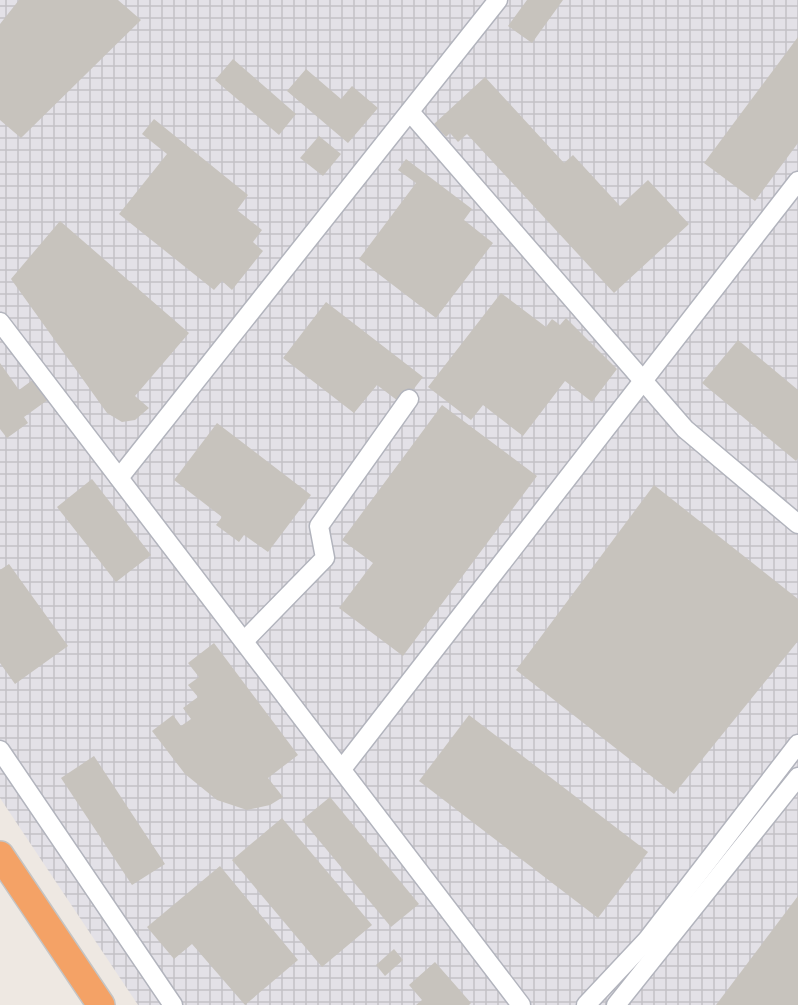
<svg xmlns="http://www.w3.org/2000/svg" width="798" height="1005" viewBox="0 0 798 1005" font-family="Poppins,sans-serif">
	<style>
		.industrial { fill: url(#industrial-grid) }
		.building { fill: #c7c3bd }
		.lines { fill: none; stroke-linecap: round; stroke-linejoin: round }
		.minor-casing { stroke: #b2b4bd; stroke-width: 21 }
		.highway-casing { stroke: #c4c4c4; stroke-width: 30 }
		.minor { stroke: #fff; stroke-width: 18 }
		.highway { stroke: #f4a266; stroke-width: 27 }
	</style>
	<defs>
		<pattern id="industrial-grid" width="8" height="8" patternUnits="userSpaceOnUse" patternTransform="scale(1.5)"><rect width="8" height="8" fill="#e3e1e7"/><path d="M0 4h8M4 0v8" fill="none" stroke="#c3c1c6"/></pattern>
	</defs>
	<rect width="100%" height="100%" fill="#eee8e2"/>
	<!-- industrial -->
	<polygon class="industrial" points="0,0 798,0 798,1005 138,1005 0,798"/>
	<!-- building -->
	<g class="building">
		<polygon points="19,0 118,0 141,20 21,138 0,120 0,24"/>
		<polygon points="527,0 563,0 532,43 508,26"/>
		<polygon points="798,37 798,143 755,201 704,163"/>
		<polygon points="233,59 296,114 279,135 215,80"/>
		<polygon points="306,69 341,99 352,86 378,108 348,143 287,91"/>
		<polygon points="485,77 564,163 573,155 620,206 648,180 689,224 614,293 467,134 458,142 450,133 446,137 434,124"/>
		<polygon points="154,119 248,195 237,210 262,230 253,242 263,251 232,290 222,281 214,290 119,214 167,154 142,134"/>
		<polygon points="319,136 341,154 323,176 300,158"/>
		<polygon points="406,159 472,209 464,220 493,243 436,318 359,259 416,183 398,170"/>
		<polygon points="60,221 189,333 135,396 149,408 135,420 122,422 107,413 11,279"/>
		<polygon points="501,293 546,327 552,319 560,325 566,318 617,369 592,402 565,381 523,436 483,405 471,420 428,387"/>
		<polygon points="326,302 423,377 402,404 377,385 354,413 283,358"/>
		<polygon points="738,340 798,390 798,458 796,461 702,383"/>
		<polygon points="0,363 19,390 34,379 49,399 24,417 28,423 7,438 0,429"/>
		<polygon points="442,405 537,476 403,656 339,608 373,563 342,540"/>
		<polygon points="217,423 311,495 268,552 244,535 239,542 216,525 222,517 174,480"/>
		<polygon points="92,479 151,555 116,582 57,507"/>
		<polygon points="654,485 798,599 798,641 674,794 516,670"/>
		<polygon points="9,564 68,646 15,684 0,663 0,570"/>
		<polygon points="214,643 298,755 268,778 283,797 270,805 247,810 217,800 185,774 152,731 173,715 181,726 191,719 183,708 198,697 188,685 199,677 188,663"/>
		<polygon points="469,715 648,852 598,918 419,781"/>
		<polygon points="94,756 165,864 132,885 61,778"/>
		<polygon points="330,797 419,904 391,927 302,820"/>
		<polygon points="282,818 372,925 322,967 232,860"/>
		<polygon points="220,866 298,960 245,1005 192,944 174,959 147,927"/>
		<polygon points="798,896 798,1005 716,1005"/>
		<polygon points="394,949 403,960 385,976 376,965"/>
		<polygon points="435,962 471,1003 469,1005 416,1005 422,1000 409,985"/>
	</g>
	<g class="lines">
		<defs>
			<g id="minor">
				<polyline points="410,112 685,429 798,524"/>
				<polyline points="0,322 521,1005"/>
				<polyline points="119,478 498,0"/>
				<polyline points="244,641 325,558 319,526 409,399"/>
				<polyline points="0,750 173,1005"/>
				<polyline points="342,769 798,181"/>
				<polyline points="586,1005 647,940 798,744"/>
				<polyline points="616,1005 798,777"/>
			</g>
			<polyline id="highway" points="0,855 101,1005"/>
		</defs>
		<!-- minor casing -->
		<use href="#minor" class="minor-casing"/>
		<!-- highway casing -->
		<use href="#highway" class="highway-casing"/>
		<!-- minor -->
		<use href="#minor" class="minor"/>
		<!-- highway -->
		<use href="#highway" class="highway"/>
	</g>
</svg>
